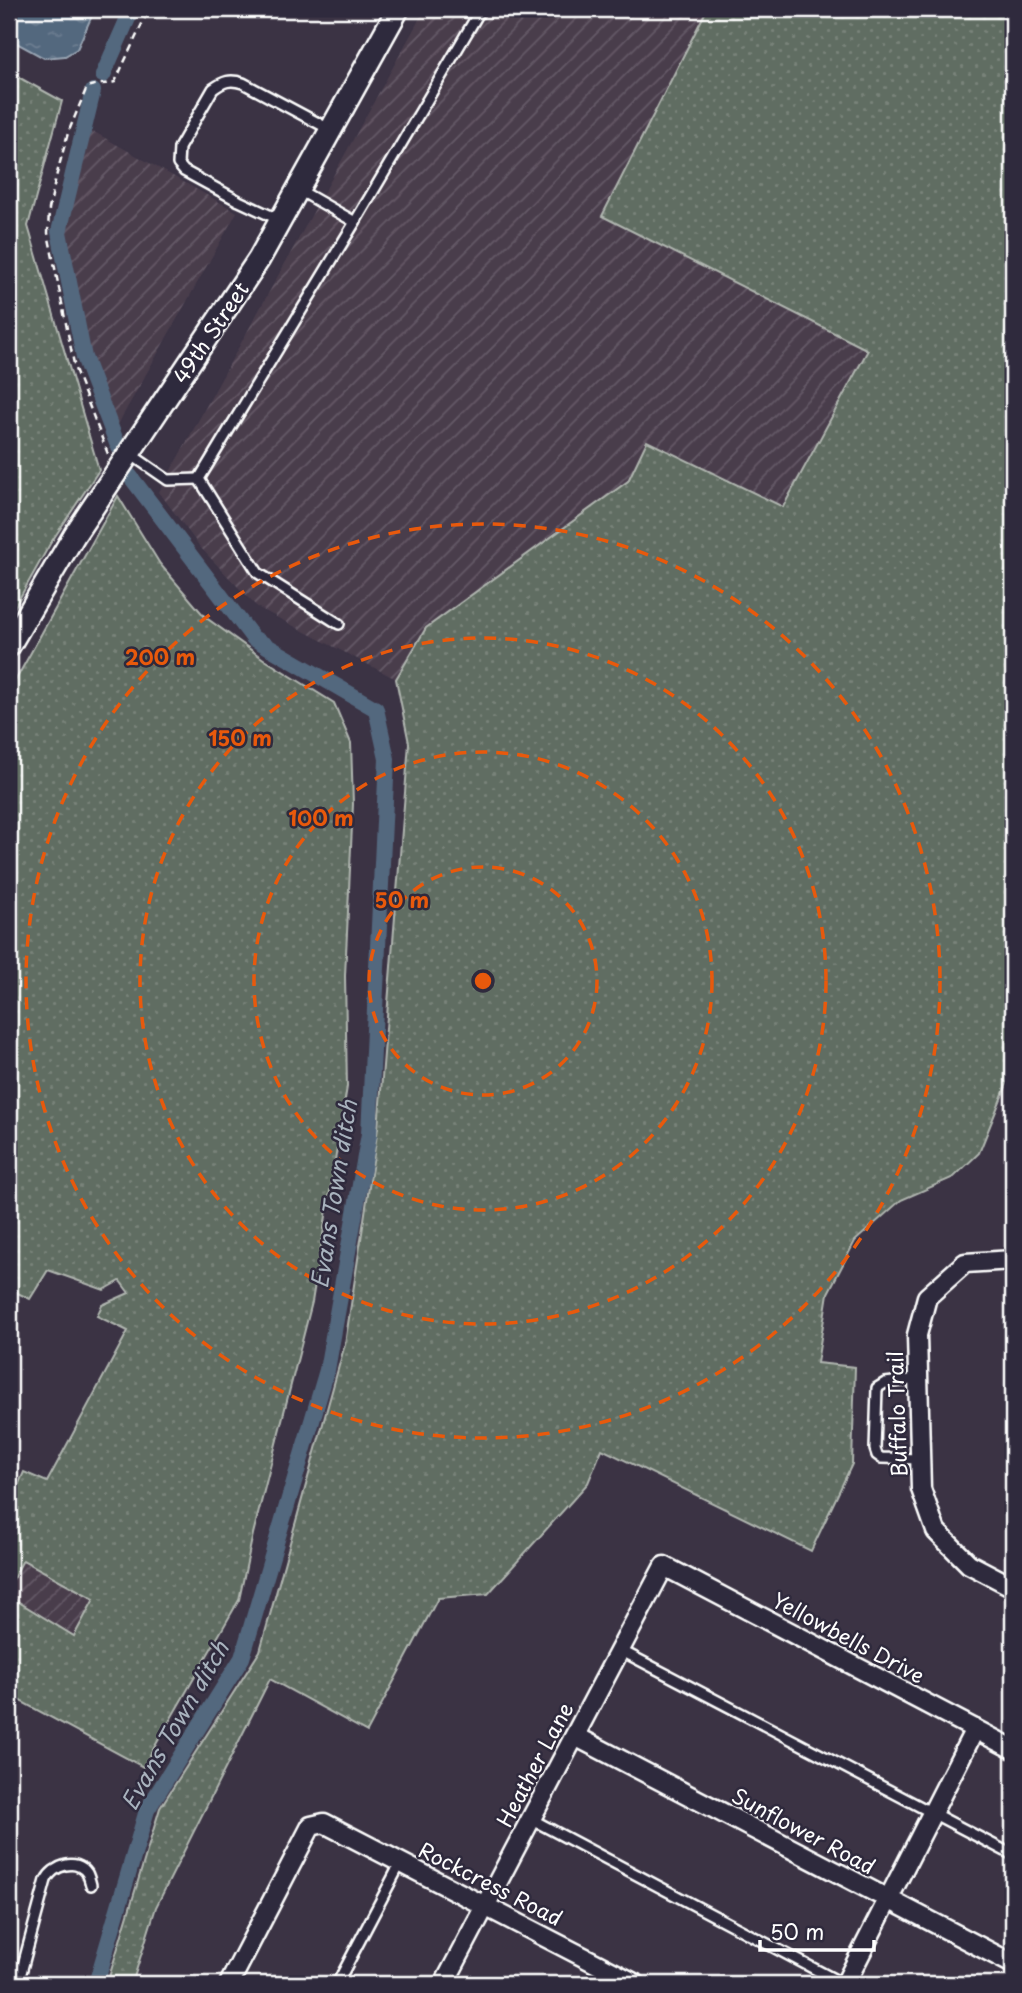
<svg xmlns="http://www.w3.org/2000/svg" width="1022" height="1993" viewBox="0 0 1022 1993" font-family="'Playpen Sans',sans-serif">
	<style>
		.industrial { fill: url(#industrial-furrows) }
		.grass { fill: url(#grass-dots); stroke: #b0b6b0; stroke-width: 2 }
		.water { fill: url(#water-ripples); stroke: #98a4b2; stroke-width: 2 }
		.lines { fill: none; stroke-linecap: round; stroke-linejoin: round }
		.canal { stroke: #53677e; stroke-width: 16 }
		.service-casing { stroke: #fff; stroke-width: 14 }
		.minor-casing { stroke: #fff; stroke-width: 23 }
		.tertiary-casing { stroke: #fff; stroke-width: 26 }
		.path { stroke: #fff; stroke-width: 2.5; stroke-dasharray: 7 5; stroke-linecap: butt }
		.service { stroke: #2f2a3d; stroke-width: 9 }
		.minor { stroke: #2f2a3d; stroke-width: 18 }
		.tertiary { stroke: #2f2a3d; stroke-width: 21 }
		.ring { fill: none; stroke: #e8590c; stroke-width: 3.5; stroke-dasharray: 12 9 }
		.labels { text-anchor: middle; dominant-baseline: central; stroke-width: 5; stroke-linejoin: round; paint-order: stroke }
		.street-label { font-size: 21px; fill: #fff; stroke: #2f2a3d }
		.water-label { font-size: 23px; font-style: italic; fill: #a9b3be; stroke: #2f2a3d }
		.centre { fill: #e8590c; stroke: #2f2a3d; stroke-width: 3.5 }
		.ring-label { font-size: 21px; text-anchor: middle; font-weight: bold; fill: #e8590c; stroke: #2f2a3d; stroke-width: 5; stroke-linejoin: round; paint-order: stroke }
	</style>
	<defs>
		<pattern id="industrial-furrows" width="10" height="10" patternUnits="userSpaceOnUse" patternTransform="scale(1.75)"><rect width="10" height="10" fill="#4a3d4c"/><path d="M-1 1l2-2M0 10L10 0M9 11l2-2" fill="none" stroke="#655a67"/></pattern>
		<pattern id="grass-dots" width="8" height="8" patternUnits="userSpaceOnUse" patternTransform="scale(1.75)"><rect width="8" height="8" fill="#616d62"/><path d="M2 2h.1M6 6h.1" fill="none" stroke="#79837a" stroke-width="1.8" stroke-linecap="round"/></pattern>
		<pattern id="water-ripples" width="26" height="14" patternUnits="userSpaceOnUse" patternTransform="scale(1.75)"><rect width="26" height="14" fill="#53677e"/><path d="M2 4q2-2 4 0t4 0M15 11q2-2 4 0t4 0" fill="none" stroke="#6d7e91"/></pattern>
	</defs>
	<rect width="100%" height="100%" fill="#3b3344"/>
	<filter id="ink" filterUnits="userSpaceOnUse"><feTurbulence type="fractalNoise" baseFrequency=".0143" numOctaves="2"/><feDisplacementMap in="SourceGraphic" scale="14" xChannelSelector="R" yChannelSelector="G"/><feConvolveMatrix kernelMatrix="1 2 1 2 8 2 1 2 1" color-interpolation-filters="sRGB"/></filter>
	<g filter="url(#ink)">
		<!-- industrial -->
		<g class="industrial">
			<polygon points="425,9 707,9 602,216 868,350 783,507 647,441 628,481 426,628 396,679 257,607 200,547 159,492"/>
			<polygon points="90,132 96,133 237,212 117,426 89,354 63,231"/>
			<polygon points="23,1560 95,1599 75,1636 9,1596 9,1586"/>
		</g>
		<!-- grass -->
		<g class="grass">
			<polygon points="707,9 1013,9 1013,1069 979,1153 954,1177 901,1200 855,1241 828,1293 817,1363 855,1367 852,1464 811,1551 602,1449 588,1483 488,1594 438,1598 367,1732 270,1679 156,1907 132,1984 107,1984 160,1808 260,1651 345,1344 378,1128 409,743 396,679 426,628 628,481 647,441 783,507 868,350 602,216"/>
			<polygon points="9,72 62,101 28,226 99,470 50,544 9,617"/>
			<polygon points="118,496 160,564 205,617 265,660 334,703 351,743 353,804 345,976 347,1087 312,1302 253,1534 239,1600 143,1767 9,1695 9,1596 74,1636 94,1599 23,1560 9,1586 9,1505 24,1472 47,1482 128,1331 97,1316 102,1305 129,1293 120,1281 104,1290 48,1270 30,1299 9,1289 9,692"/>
		</g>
		<!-- water -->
		<polygon class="water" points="9,9 95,9 77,49 65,56 44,58 9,39"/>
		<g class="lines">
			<!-- canal -->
			<g class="canal">
				<polyline points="103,75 132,9"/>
				<polyline points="93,91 59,232 84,357 118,446"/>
				<polyline points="96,1984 147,1810 242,1658 327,1370 369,1134 387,759 376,709 253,638 130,476"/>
			</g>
			<defs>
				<g id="service">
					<polyline points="299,190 355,222 199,479 258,573 339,624"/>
					<path d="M280,220L239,201L184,171L178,164L179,148L213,89C224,81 230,79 243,83L331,130"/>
					<polyline points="355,222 481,9"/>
					<polyline points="129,453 168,480 199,479"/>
					<polyline points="919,1379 885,1383 877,1388 875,1449 877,1455 881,1458 921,1459"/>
					<polyline points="620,1650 1013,1855"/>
					<polyline points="531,1819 843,1984"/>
					<polyline points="9,1974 28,1984"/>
					<path d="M19,1980L46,1880C53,1866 76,1857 87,1873C89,1877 90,1881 91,1885"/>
					<polyline points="337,1984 401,1862"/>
				</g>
				<g id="minor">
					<polyline points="1013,1260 965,1263 927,1297 917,1335 921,1489 936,1531 969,1564 1013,1587"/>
					<polyline points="575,1736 1013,1964"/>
					<polyline points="229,1984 311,1826 324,1823 636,1984"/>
					<polyline points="444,1984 664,1566 1013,1749"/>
					<polyline points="845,1984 975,1729"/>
				</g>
				<polyline id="tertiary" points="9,646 75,534 259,259 398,9"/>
			</defs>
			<!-- service casing -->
			<use href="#service" class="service-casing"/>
			<!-- minor casing -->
			<use href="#minor" class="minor-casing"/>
			<!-- tertiary casing -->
			<use href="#tertiary" class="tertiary-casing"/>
			<!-- path -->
			<path class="path" d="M108,454L75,369L48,233L49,209L56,177L68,133L87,87C96,83 105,85 115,82L149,9"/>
			<!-- service -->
			<use href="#service" class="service"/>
			<!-- minor -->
			<use href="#minor" class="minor"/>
			<!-- tertiary -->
			<use href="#tertiary" class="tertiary"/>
		</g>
	</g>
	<!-- distance rings -->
	<g class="ring">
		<circle cx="483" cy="981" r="114"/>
		<circle cx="483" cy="981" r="229"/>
		<circle cx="483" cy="981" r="343"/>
		<circle cx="483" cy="981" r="457"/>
	</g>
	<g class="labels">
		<!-- street labels -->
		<g class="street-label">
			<text transform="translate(210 332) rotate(-56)">49th Street</text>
			<text transform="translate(896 1414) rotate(-92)">Buffalo Trail</text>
			<text transform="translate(849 1637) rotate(28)">Yellowbells Drive</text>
			<text transform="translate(534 1764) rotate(-62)">Heather Lane</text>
			<text transform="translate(804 1830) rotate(28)">Sunflower Road</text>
			<text transform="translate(491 1883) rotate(27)">Rockcress Road</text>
		</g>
		<!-- water labels -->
		<g class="water-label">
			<text transform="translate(333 1194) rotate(-81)">Evans Town ditch</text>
			<text transform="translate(174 1725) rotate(-60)">Evans Town ditch</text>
		</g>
	</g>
	<circle cx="483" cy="981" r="10" class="centre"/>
	<g class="ring-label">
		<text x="160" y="665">200 m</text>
		<text x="240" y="746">150 m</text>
		<text x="321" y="826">100 m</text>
		<text x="402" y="908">50 m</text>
	</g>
	<!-- margin -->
	<rect width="1022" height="1993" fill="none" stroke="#2f2a3d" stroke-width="35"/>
	<rect x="18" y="18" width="987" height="1958" fill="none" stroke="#fff" stroke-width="2.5" filter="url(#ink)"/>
	<!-- scale -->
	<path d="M760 1940v10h114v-10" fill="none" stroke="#ffffff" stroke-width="3.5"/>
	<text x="770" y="1940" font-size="21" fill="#ffffff" stroke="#2f2a3d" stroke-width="5" paint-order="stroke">50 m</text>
</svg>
